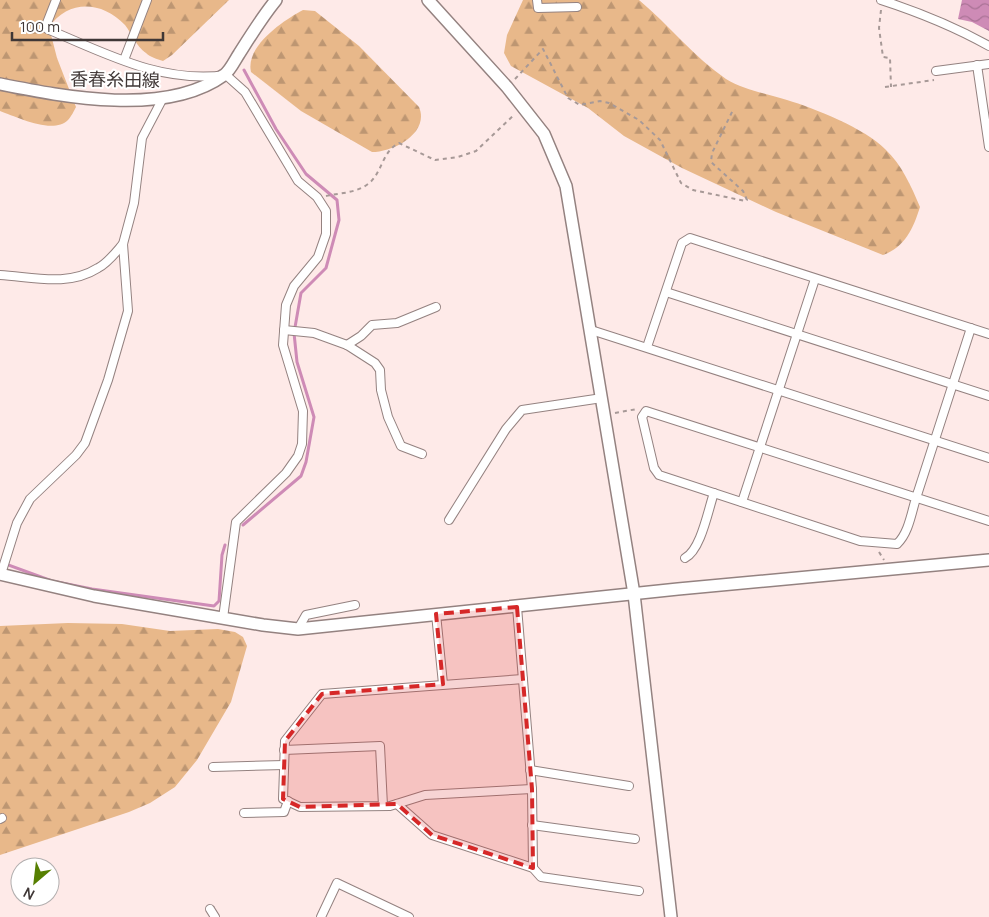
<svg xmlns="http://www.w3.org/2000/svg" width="989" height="917" viewBox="0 0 989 917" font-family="Manrope,'Noto Sans JP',sans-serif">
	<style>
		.forest { fill: url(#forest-firs) }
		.water { fill: url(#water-waves) }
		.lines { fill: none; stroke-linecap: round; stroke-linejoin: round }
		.stream { stroke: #ce8bb6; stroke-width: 3 }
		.street-casing { stroke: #948280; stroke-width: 10 }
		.secondary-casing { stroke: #948280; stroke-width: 14 }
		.path { stroke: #a79997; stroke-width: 2; stroke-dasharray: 4 4; stroke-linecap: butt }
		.street { stroke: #fff; stroke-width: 8 }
		.secondary { stroke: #fff; stroke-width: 11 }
		.marked { fill: #d62828; fill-opacity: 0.2; stroke: #d62828; stroke-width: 4; stroke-dasharray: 10 6; stroke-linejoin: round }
		.labels { text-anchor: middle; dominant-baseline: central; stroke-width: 4; stroke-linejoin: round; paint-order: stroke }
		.street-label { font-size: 18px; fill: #3f3736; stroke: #fff }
	</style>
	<defs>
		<pattern id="forest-firs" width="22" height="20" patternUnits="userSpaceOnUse" patternTransform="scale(1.25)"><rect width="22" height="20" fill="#e8b88a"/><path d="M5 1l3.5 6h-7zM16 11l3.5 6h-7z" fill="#bd9672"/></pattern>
		<pattern id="water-waves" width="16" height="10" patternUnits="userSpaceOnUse" patternTransform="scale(1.25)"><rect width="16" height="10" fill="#ce8bb6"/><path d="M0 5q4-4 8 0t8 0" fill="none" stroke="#a97295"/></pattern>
	</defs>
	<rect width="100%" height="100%" fill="#feeae8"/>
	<!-- forest -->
	<g class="forest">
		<path d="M0,0H229L172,55L163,61C157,59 150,57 146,53C136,46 132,34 125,25C101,0 68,0 49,27L57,58L76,107C74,111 71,117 68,120C53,135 17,117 0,111Z"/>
		<path d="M523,0H639C669,25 694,57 726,79C744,90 768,94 787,100C814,108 866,129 885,149C902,165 911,186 920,207C913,229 905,247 883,255L776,212L682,168L624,136L588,108L511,66L504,53L507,35Z"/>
		<path d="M303,10L315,11L359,46L419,107C430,133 393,152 372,152L301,111L251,72C245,46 284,20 303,10Z"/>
		<polygon points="68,623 122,624 170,631 218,629 235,632 243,637 247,646 231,702 197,760 175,787 150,803 129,812 0,855 0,626"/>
	</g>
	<!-- water -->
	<polygon class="water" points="962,0 989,0 989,31 972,22 958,19"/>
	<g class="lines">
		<!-- stream -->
		<g class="stream">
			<polyline points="243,525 301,476 306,462 314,417 297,362 294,333 301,293 326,268 339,220 337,200 306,174 276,129 244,70"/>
			<polyline points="0,562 52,581 92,589 214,606 219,601 222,555 225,545"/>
		</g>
		<defs>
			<g id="street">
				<path d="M56,0L47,23V29C105,53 161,84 226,75L245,92L298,181L317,197L326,211V234L318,257L294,286L286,305L283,345L303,411L302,444L298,456L286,473L236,522L223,618"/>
				<polyline points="537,0 538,8 577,7"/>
				<path d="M881,0C918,12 955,27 989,46"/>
				<polyline points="124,60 147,0"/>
				<polyline points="977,65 989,147"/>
				<polyline points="936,71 989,64"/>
				<path d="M0,275C33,277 68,287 98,268C108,263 116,252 123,244"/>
				<polyline points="666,292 989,396"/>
				<path d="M971,328C953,383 936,437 918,492C912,508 910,532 897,544L860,541L659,475L654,468L642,417L646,411L989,521"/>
				<polyline points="284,330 314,333 347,345 375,363 380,370 381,390 388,417 401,446 422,454"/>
				<polyline points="591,330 989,458"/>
				<polyline points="347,345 361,336 372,325 397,323 436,307"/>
				<polyline points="647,347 682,243 690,238 989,334"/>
				<polyline points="742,502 815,279"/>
				<polyline points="449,520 506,429 522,410 602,398"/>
				<path d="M685,558C701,550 708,510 714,493"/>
				<polyline points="1,574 17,523 30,499 76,455 85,443 108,380 128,311 123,244 134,203 142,138 163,98"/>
				<polyline points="517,607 532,789 533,868"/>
				<polyline points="436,614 443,684"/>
				<polyline points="298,629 306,615 355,605"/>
				<polyline points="523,679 322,694 285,741 283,799 300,807 390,806 425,795 532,789"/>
				<polyline points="284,750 380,746 383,806"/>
				<polyline points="213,767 284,765"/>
				<polyline points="530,770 629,786"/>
				<polyline points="397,804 432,835 533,868 541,877 639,891"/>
				<polyline points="244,813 284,812 288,801"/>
				<polyline points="0,819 2,818"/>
				<polyline points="532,825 635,839"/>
				<polyline points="210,909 215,917"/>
				<polyline points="321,917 337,883 409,917"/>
			</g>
			<g id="secondary">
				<polyline points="428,0 507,87 544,134 566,186 634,594 671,917"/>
				<path d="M0,84C65,97 166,117 224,75C230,71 235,60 239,54C251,35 262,17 276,0"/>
				<polyline points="0,574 94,596 263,625 298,629 678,589 989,560"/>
			</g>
		</defs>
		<!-- street casing -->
		<use href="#street" class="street-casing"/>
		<!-- secondary casing -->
		<use href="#secondary" class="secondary-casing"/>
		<!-- path -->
		<g class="path">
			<polyline points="881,10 879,28 883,57 890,58 891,87"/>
			<polyline points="515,79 543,49 568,98 580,105 600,101 609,103 639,120 660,140 681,183 693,190 745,201 747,200 743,191 711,162 712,153 733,110"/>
			<polyline points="885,87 934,80"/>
			<path d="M326,196C340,193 356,193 368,184C382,174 382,151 399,143L435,160L458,157L476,151L514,115"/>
			<polyline points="615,413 637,409"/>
			<polyline points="879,552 884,560"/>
		</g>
		<!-- street -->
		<use href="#street" class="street"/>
		<!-- secondary -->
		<use href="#secondary" class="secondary"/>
	</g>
	<!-- marked area -->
	<path class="marked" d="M517,607L532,789L533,868L432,835L397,804L300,807L283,799L285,741L322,694L443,684L436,614Z"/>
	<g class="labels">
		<!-- street labels -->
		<g class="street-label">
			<text transform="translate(115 79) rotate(1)">香春糸田線</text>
		</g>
	</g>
	<!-- north arrow -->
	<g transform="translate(35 882) rotate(208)"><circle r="24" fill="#ffffff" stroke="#b2afaf"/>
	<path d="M0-4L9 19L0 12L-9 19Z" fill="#567f01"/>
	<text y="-8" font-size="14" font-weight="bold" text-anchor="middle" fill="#3f3736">N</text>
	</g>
	<!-- scale -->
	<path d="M12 32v8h151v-8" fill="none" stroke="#3f3736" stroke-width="2.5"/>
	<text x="20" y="32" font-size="15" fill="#3f3736" stroke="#ffffff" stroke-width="4" paint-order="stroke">100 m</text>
</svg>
